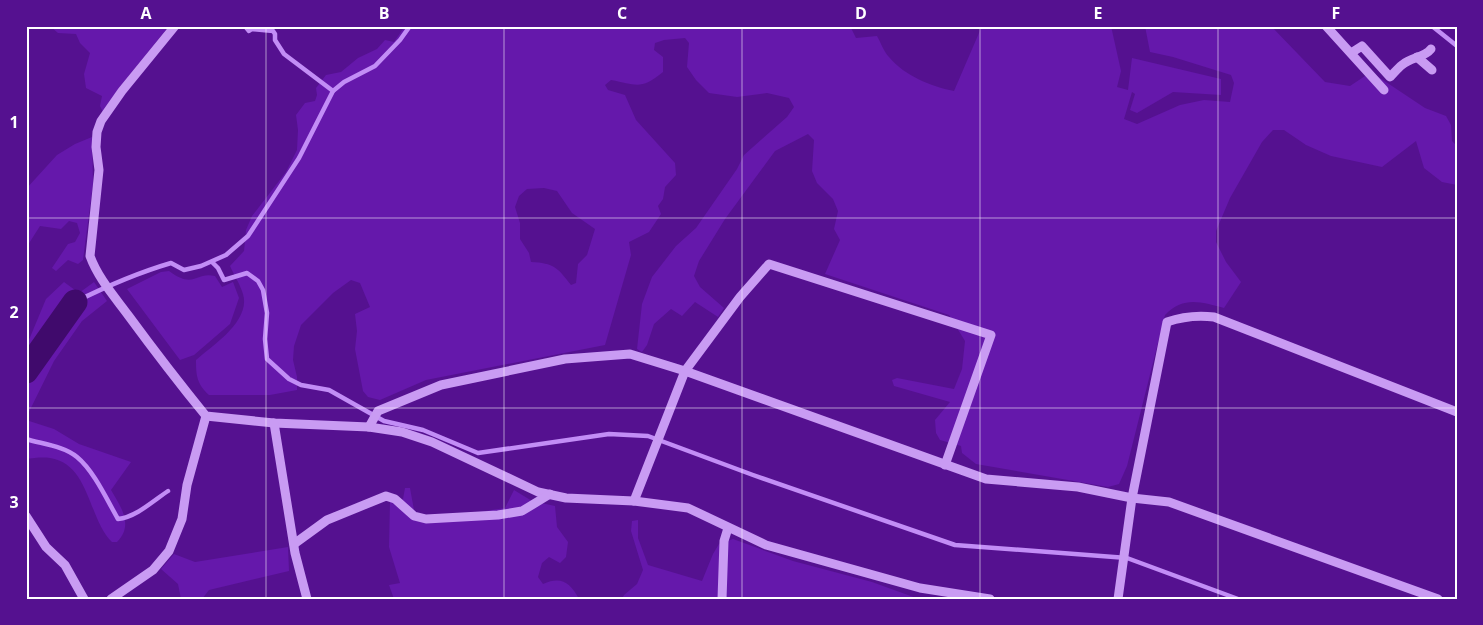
<svg xmlns="http://www.w3.org/2000/svg" width="1483" height="625" viewBox="0 0 1483 625" font-family="'Open Sans',sans-serif">
	<style>
		.green { fill: #6518ab; fill-rule: evenodd }
		.lines { fill: none; stroke-linecap: round; stroke-linejoin: round }
		.stream { stroke: #c28df6; stroke-width: 4.5 }
		.river { stroke: #400a6c; stroke-width: 25 }
		.minor { stroke: #c99bf3; stroke-width: 9 }
		.grid { fill: none; stroke: #fff; stroke-width: 1; stroke-opacity: 0.55 }
		.neatline { fill: none; stroke: #fff; stroke-width: 2 }
		.grid-label { font-size: 16px; text-anchor: middle; font-weight: bold; fill: #fff }
	</style>
	<rect width="100%" height="100%" fill="#551190"/>
	<!-- green -->
	<g class="green">
		<polygon points="50,26 169,26 119,88 103,112 100,106 102,96 86,88 84,74 90,53 80,43 76,34 58,33"/>
		<path d="M405,26H850L856,38L877,36C881,43 884,52 889,57C905,76 930,86 954,91L982,26H1111L1121,71L1117,87L1128,90L1132,58L1221,79V95L1173,92L1137,113L1130,110L1135,94L1132,92L1124,119L1137,124L1180,105L1204,100L1230,102L1234,83L1231,75L1173,57L1150,52L1145,26H1271L1325,82L1350,86L1371,72L1425,108L1446,116L1451,125L1452,141L1457,146V185L1442,182L1424,168L1416,141L1382,167L1331,156L1306,145L1284,130H1273L1262,142L1230,198L1216,231V242L1226,262L1241,282L1224,308C1200,302 1184,296 1165,315L1127,466L1119,484L1108,487L976,464L962,453L961,446L940,440L936,433L935,420L950,402L894,386L892,380L897,378L954,389L962,369L965,341L949,315L825,274L840,240L834,229L838,211L833,199L817,183L812,171L814,140L808,134L775,151L725,219L699,261L694,276L700,287L724,308L718,317L695,302L682,316L671,309L654,324L647,345L642,352L637,349L642,304L652,277L676,246L696,228L737,169L744,155L787,117L794,107L789,98L767,93L737,97L709,93L696,80L687,67L689,43L685,38L664,40L655,43L654,50L663,57V72C641,90 637,85 611,80L605,85L608,90L625,95L636,120L675,163L676,175L665,187L663,199L658,206L661,214L649,232L629,242L631,255L605,345L426,380L380,400L368,397L363,391L355,349L357,331L355,314L370,307L360,283L351,280L333,293L301,325L294,346L293,360L297,377V390L270,395H209C197,384 196,376 196,360C213,345 251,321 243,294C240,284 234,275 230,266L244,251L246,230L252,216L286,172L297,150L298,130L296,115L305,103L315,101L317,95L316,88L326,75L341,72L358,58L377,49L385,40L394,42ZM544,188L557,191L572,213L595,229L587,255L578,264L576,283L571,285C558,268 554,263 531,262L529,253L520,239V223L515,207L519,196L527,189Z"/>
		<polygon points="92,137 93,184 83,260 78,264 68,260 56,271 52,268 68,244 75,242 80,233 77,223 69,221 61,229 40,226 26,248 26,189 57,155 75,144"/>
		<path d="M169,271C195,290 195,271 215,276L222,287L233,282L239,298L230,324L194,355L180,360L127,289L161,272Z"/>
		<polygon points="64,282 79,293 94,282 107,301 82,321 54,361 26,418 26,347 46,299"/>
		<path d="M26,420L54,429L79,444L131,462L111,490C121,507 134,525 117,542H112C88,519 90,464 50,458C43,457 33,458 26,459Z"/>
		<path d="M405,488H410L414,510L420,515L433,519L505,508L514,490L532,501L555,506L557,527L568,542L566,557L560,563L549,557L542,563L538,577L543,584C561,576 570,582 579,599H394L389,585L400,583L389,547L390,502L403,499Z"/>
		<polygon points="638,520 638,538 648,565 702,581 713,554 719,544 733,539 793,561 872,582 919,599 622,599 624,595 637,584 643,570 631,531 632,521"/>
		<polygon points="288,547 289,571 209,590 202,599 181,599 178,584 161,569 174,554 195,562"/>
	</g>
	<g class="lines">
		<!-- stream -->
		<g class="stream">
			<polyline points="245,26 249,31 252,29 273,31 275,34 275,40 284,54 333,91"/>
			<polyline points="1432,26 1457,46"/>
			<polyline points="212,262 218,268 224,280 247,273 258,281 263,290 267,313 265,339 267,359 289,379 301,385 329,390 384,421 423,430 478,453 609,434 648,436 753,475 955,545 1127,558 1238,599"/>
			<path d="M75,302C107,286 137,273 171,263L184,270L201,266L226,255L248,236L299,158L333,91L344,82L375,66L400,40L410,26"/>
			<path d="M26,439C42,444 64,446 77,457C94,471 107,500 118,519C136,517 153,501 168,491"/>
		</g>
		<!-- river -->
		<polyline class="river" points="26,371 75,302"/>
		<!-- minor -->
		<g class="minor">
			<path d="M175,26L122,91L101,121L97,132L96,147L99,170L90,256C98,278 114,296 128,315C153,349 179,383 206,416L274,423L369,427L402,432L432,442L538,492L566,498L634,501L688,508L766,545L920,588L990,599"/>
			<polyline points="1326,26 1384,90"/>
			<path d="M1351,53L1362,46L1390,77C1394,73 1398,68 1402,65C1411,57 1424,58 1431,49"/>
			<polyline points="1417,57 1432,70"/>
			<polyline points="274,423 295,553 307,599"/>
			<polyline points="369,427 378,411 441,385 565,359 630,354 685,371 986,479 1078,487 1132,498 1169,502 1438,599"/>
			<polyline points="634,501 685,371 740,297 769,264 991,335 945,465"/>
			<polyline points="26,516 46,547 65,565 84,599"/>
			<polyline points="294,544 327,520 386,496 395,499 414,516 426,519 498,515 522,511 550,494"/>
			<polyline points="111,599 153,570 169,551 182,519 187,485 206,416"/>
			<polyline points="722,599 724,541 728,528"/>
			<path d="M1118,599L1132,498L1167,322C1184,316 1197,315 1214,317L1457,412"/>
		</g>
	</g>
	<!-- grid -->
	<path class="grid" d="M266,26V599M504,26V599M742,26V599M980,26V599M1218,26V599M26,218H1457M26,408H1457"/>
	<!-- border -->
	<rect width="1483" height="625" fill="none" stroke="#551190" stroke-width="55"/>
	<rect x="28" y="28" width="1428" height="570" class="neatline"/>
	<g class="grid-label">
		<text x="146" y="19">A</text>
		<text x="384" y="19">B</text>
		<text x="622" y="19">C</text>
		<text x="861" y="19">D</text>
		<text x="1098" y="19">E</text>
		<text x="1336" y="19">F</text>
		<text x="14" y="128">1</text>
		<text x="14" y="318">2</text>
		<text x="14" y="508">3</text>
	</g>
</svg>
